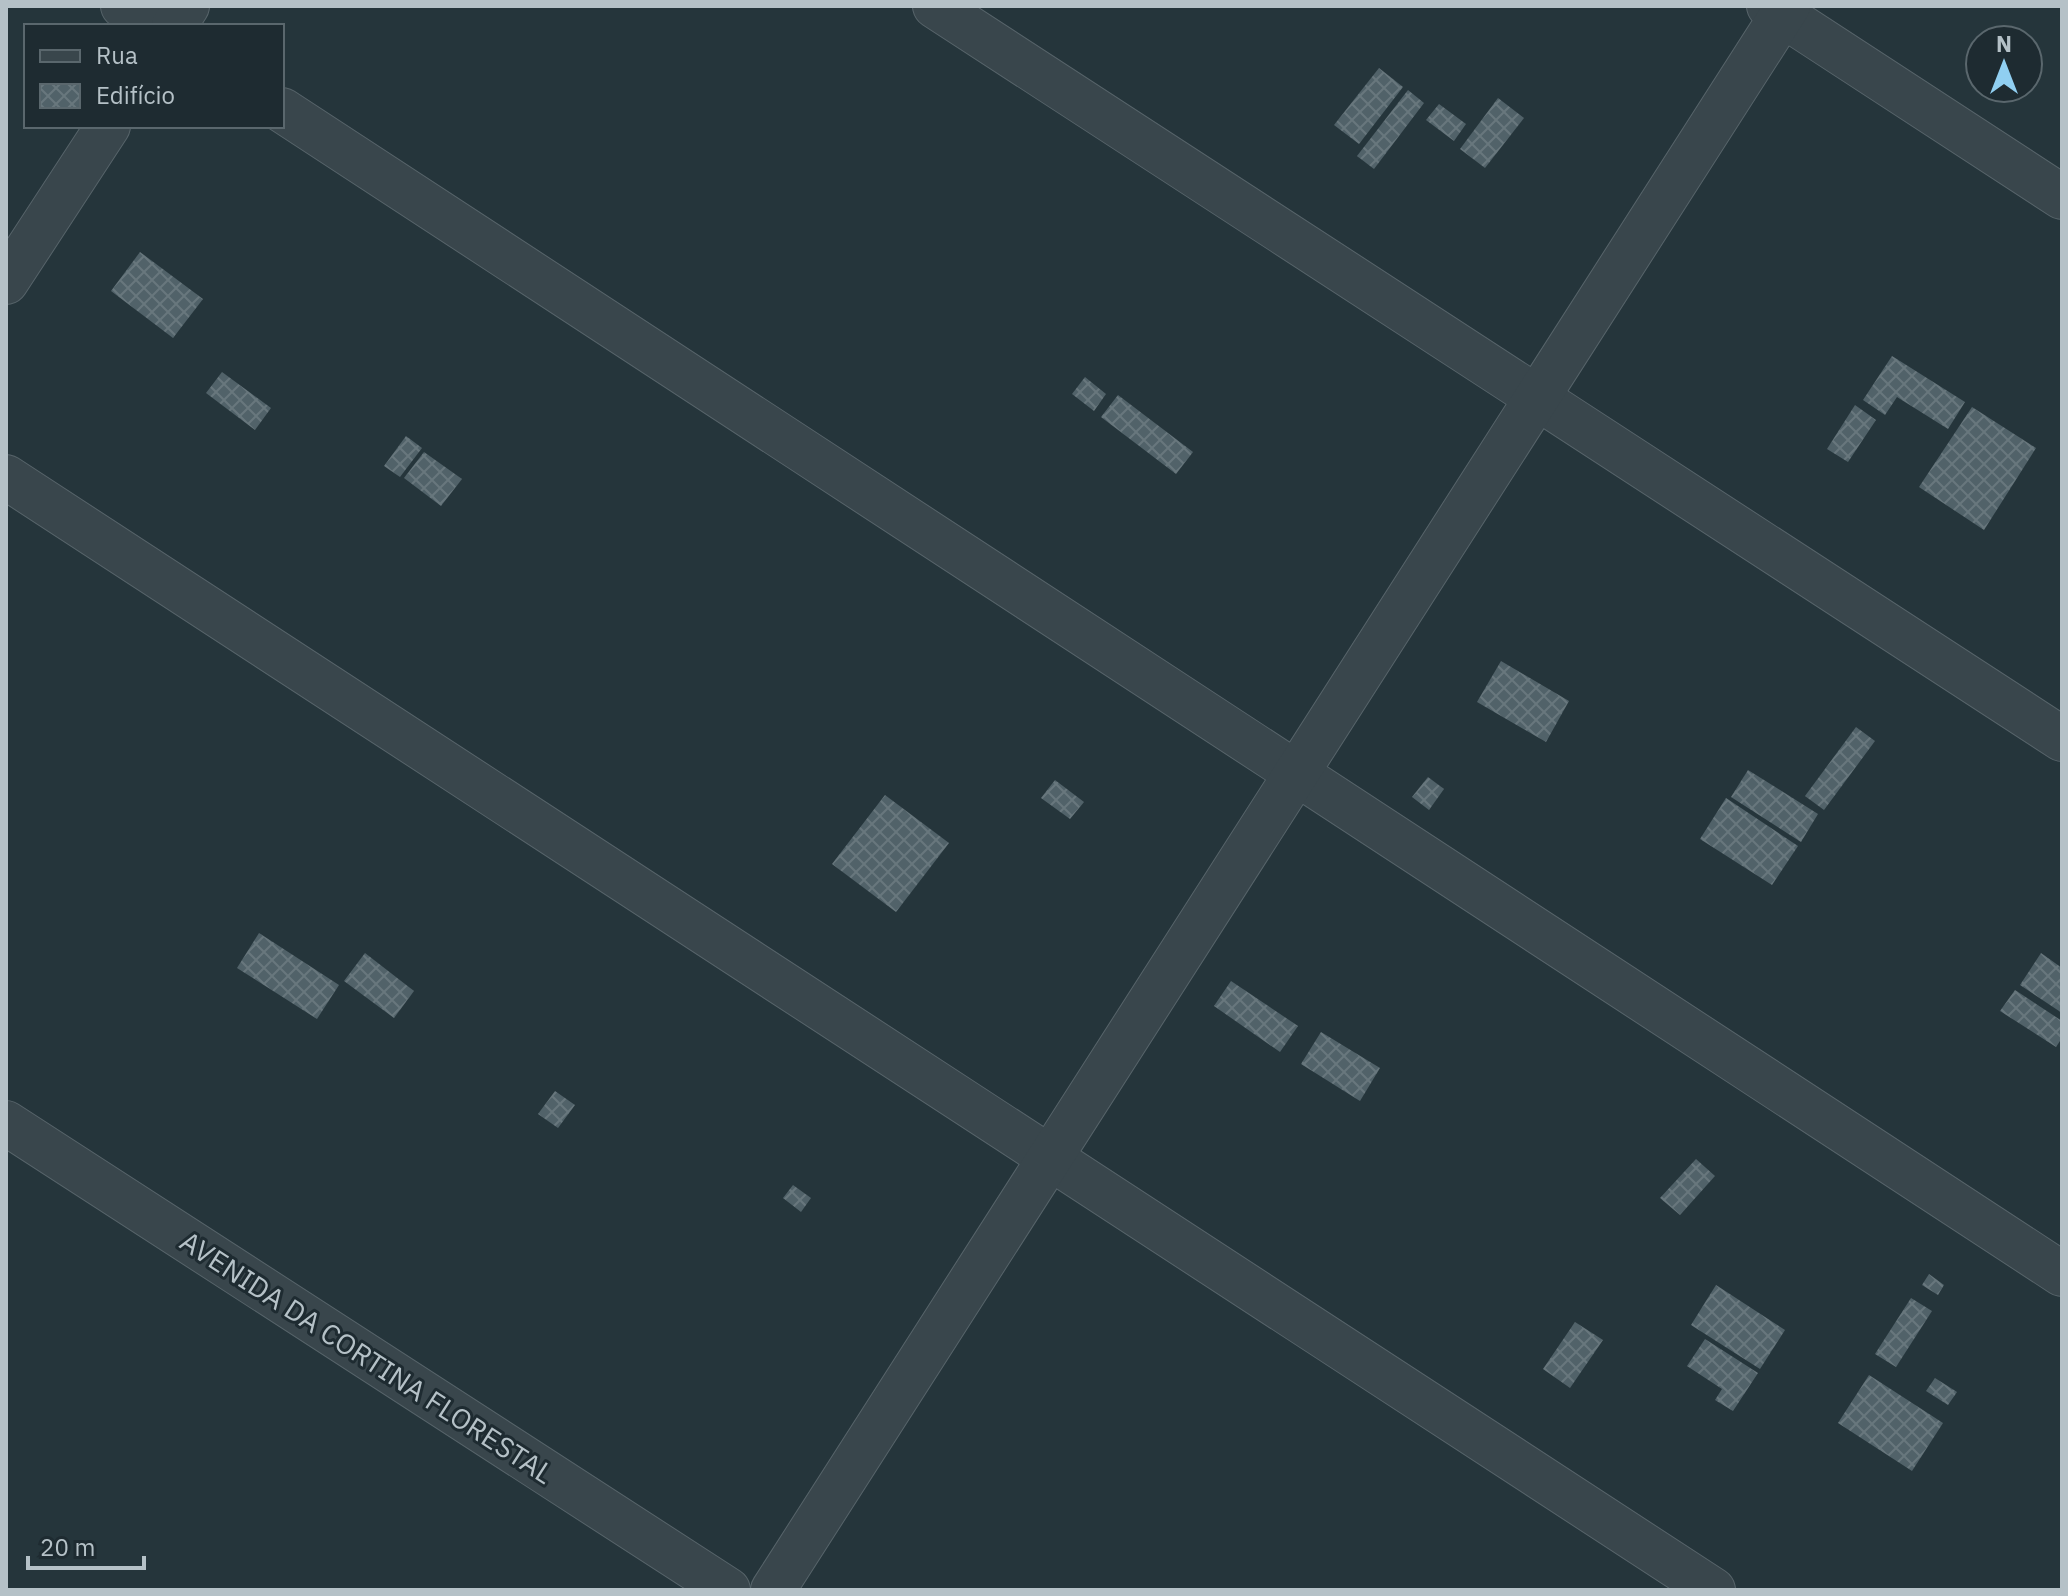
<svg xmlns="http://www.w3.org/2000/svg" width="2068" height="1596" viewBox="0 0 2068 1596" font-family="'IBM Plex Sans',sans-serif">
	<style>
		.building { fill: url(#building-cross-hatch) }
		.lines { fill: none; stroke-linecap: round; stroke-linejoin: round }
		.minor-casing { stroke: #57646a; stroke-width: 46 }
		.minor { stroke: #39464c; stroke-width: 44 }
		.labels { text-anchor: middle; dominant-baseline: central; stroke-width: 6; stroke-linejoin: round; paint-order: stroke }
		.street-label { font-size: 28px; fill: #b5c1c7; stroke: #1e2b31 }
	</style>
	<defs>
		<pattern id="building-cross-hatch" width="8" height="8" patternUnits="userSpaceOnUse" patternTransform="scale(2)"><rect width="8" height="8" fill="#516269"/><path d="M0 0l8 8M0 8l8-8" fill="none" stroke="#68777d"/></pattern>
	</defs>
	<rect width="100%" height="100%" fill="#25353b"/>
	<!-- building -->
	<g class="building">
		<polygon points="1379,68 1403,87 1359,144 1334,125"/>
		<polygon points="1408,90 1424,103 1374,169 1357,156"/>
		<polygon points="1498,98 1524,118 1485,168 1460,149"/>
		<polygon points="1439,104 1466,124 1454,141 1426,120"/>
		<polygon points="140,252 203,299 173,338 111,291"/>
		<polygon points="1892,356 1965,402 1948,429 1897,397 1885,415 1863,400"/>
		<polygon points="222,372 271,408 255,430 206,393"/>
		<polygon points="1085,377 1106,394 1094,411 1072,394"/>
		<polygon points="1118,395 1193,452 1176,474 1101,417"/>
		<polygon points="1855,405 1876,420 1848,462 1827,449"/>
		<polygon points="1972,407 2036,448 1984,530 1919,487"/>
		<polygon points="406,436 422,448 400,477 384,466"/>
		<polygon points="424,452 462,479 441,506 404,478"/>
		<polygon points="1501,661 1569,701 1546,742 1477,702"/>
		<polygon points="1856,727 1875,741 1824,810 1805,796"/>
		<polygon points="1748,770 1818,814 1801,842 1731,797"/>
		<polygon points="1428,777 1444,789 1429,810 1412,797"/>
		<polygon points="1055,780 1084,802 1070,819 1041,798"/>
		<polygon points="885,795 949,843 896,912 832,864"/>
		<polygon points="1726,798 1798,846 1772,885 1700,839"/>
		<polygon points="259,933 339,985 317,1019 237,968"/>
		<polygon points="365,953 414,991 394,1018 344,981"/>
		<polygon points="2041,953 2062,968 2062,1013 2020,985"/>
		<polygon points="1231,981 1298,1026 1280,1052 1214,1006"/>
		<polygon points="2015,990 2062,1021 2062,1038 2056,1047 2000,1011"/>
		<polygon points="1321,1032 1380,1068 1360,1101 1301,1064"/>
		<polygon points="555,1091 575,1105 558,1128 538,1114"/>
		<polygon points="1696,1159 1715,1176 1680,1215 1660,1198"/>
		<polygon points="793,1185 811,1198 801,1212 783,1198"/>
		<polygon points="1929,1274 1944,1285 1938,1295 1922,1285"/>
		<polygon points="1716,1285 1785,1330 1760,1369 1691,1325"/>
		<polygon points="1911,1298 1932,1311 1896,1367 1875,1354"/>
		<polygon points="1575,1322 1603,1340 1570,1388 1543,1369"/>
		<polygon points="1705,1339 1758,1373 1733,1411 1715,1400 1722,1389 1687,1366"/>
		<polygon points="1869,1375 1943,1423 1912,1471 1838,1423"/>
		<polygon points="1935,1378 1957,1392 1948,1405 1926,1391"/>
	</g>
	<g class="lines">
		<defs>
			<g id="minor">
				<polyline points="123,6 154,26"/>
				<polyline points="935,6 2062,739"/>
				<polyline points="1769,6 2062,197"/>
				<polyline points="174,26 187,6"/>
				<polyline points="282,110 2062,1274"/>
				<polyline points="6,282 108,126"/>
				<polyline points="6,477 1713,1590"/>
				<polyline points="6,1123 728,1590"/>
				<polyline points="773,1590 1788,6"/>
			</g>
		</defs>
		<!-- minor casing -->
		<use href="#minor" class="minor-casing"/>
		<!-- minor -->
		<use href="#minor" class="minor"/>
	</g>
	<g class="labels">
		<!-- street labels -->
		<g class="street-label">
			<text transform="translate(367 1357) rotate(33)">AVENIDA DA CORTINA FLORESTAL</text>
		</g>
	</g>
	<!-- border -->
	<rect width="2068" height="1596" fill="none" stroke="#b5c1c7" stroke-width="16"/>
	<!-- legend -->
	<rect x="24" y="24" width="260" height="104" fill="#1e2b31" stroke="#5a676d" stroke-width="2"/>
	<rect x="40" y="50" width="40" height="12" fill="#39464c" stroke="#5a676d" stroke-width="2"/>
	<text x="96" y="64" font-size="24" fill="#b5c1c7">Rua</text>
	<rect x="40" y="84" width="40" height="24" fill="url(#building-cross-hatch)" stroke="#5a676d" stroke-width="2"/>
	<text x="96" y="104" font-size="24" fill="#b5c1c7">Edifício</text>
	<!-- north arrow -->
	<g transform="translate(2004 64)"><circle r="38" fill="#1e2b31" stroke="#5a676d" stroke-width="2"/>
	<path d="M0-6L14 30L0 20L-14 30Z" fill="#90cff1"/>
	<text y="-12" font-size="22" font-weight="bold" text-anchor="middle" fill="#b5c1c7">N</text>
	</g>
	<!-- scale -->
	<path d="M28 1556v12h116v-12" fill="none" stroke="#b5c1c7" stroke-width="4"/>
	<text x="40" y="1556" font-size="24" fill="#b5c1c7" stroke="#1e2b31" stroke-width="6" paint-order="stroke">20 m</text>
</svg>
